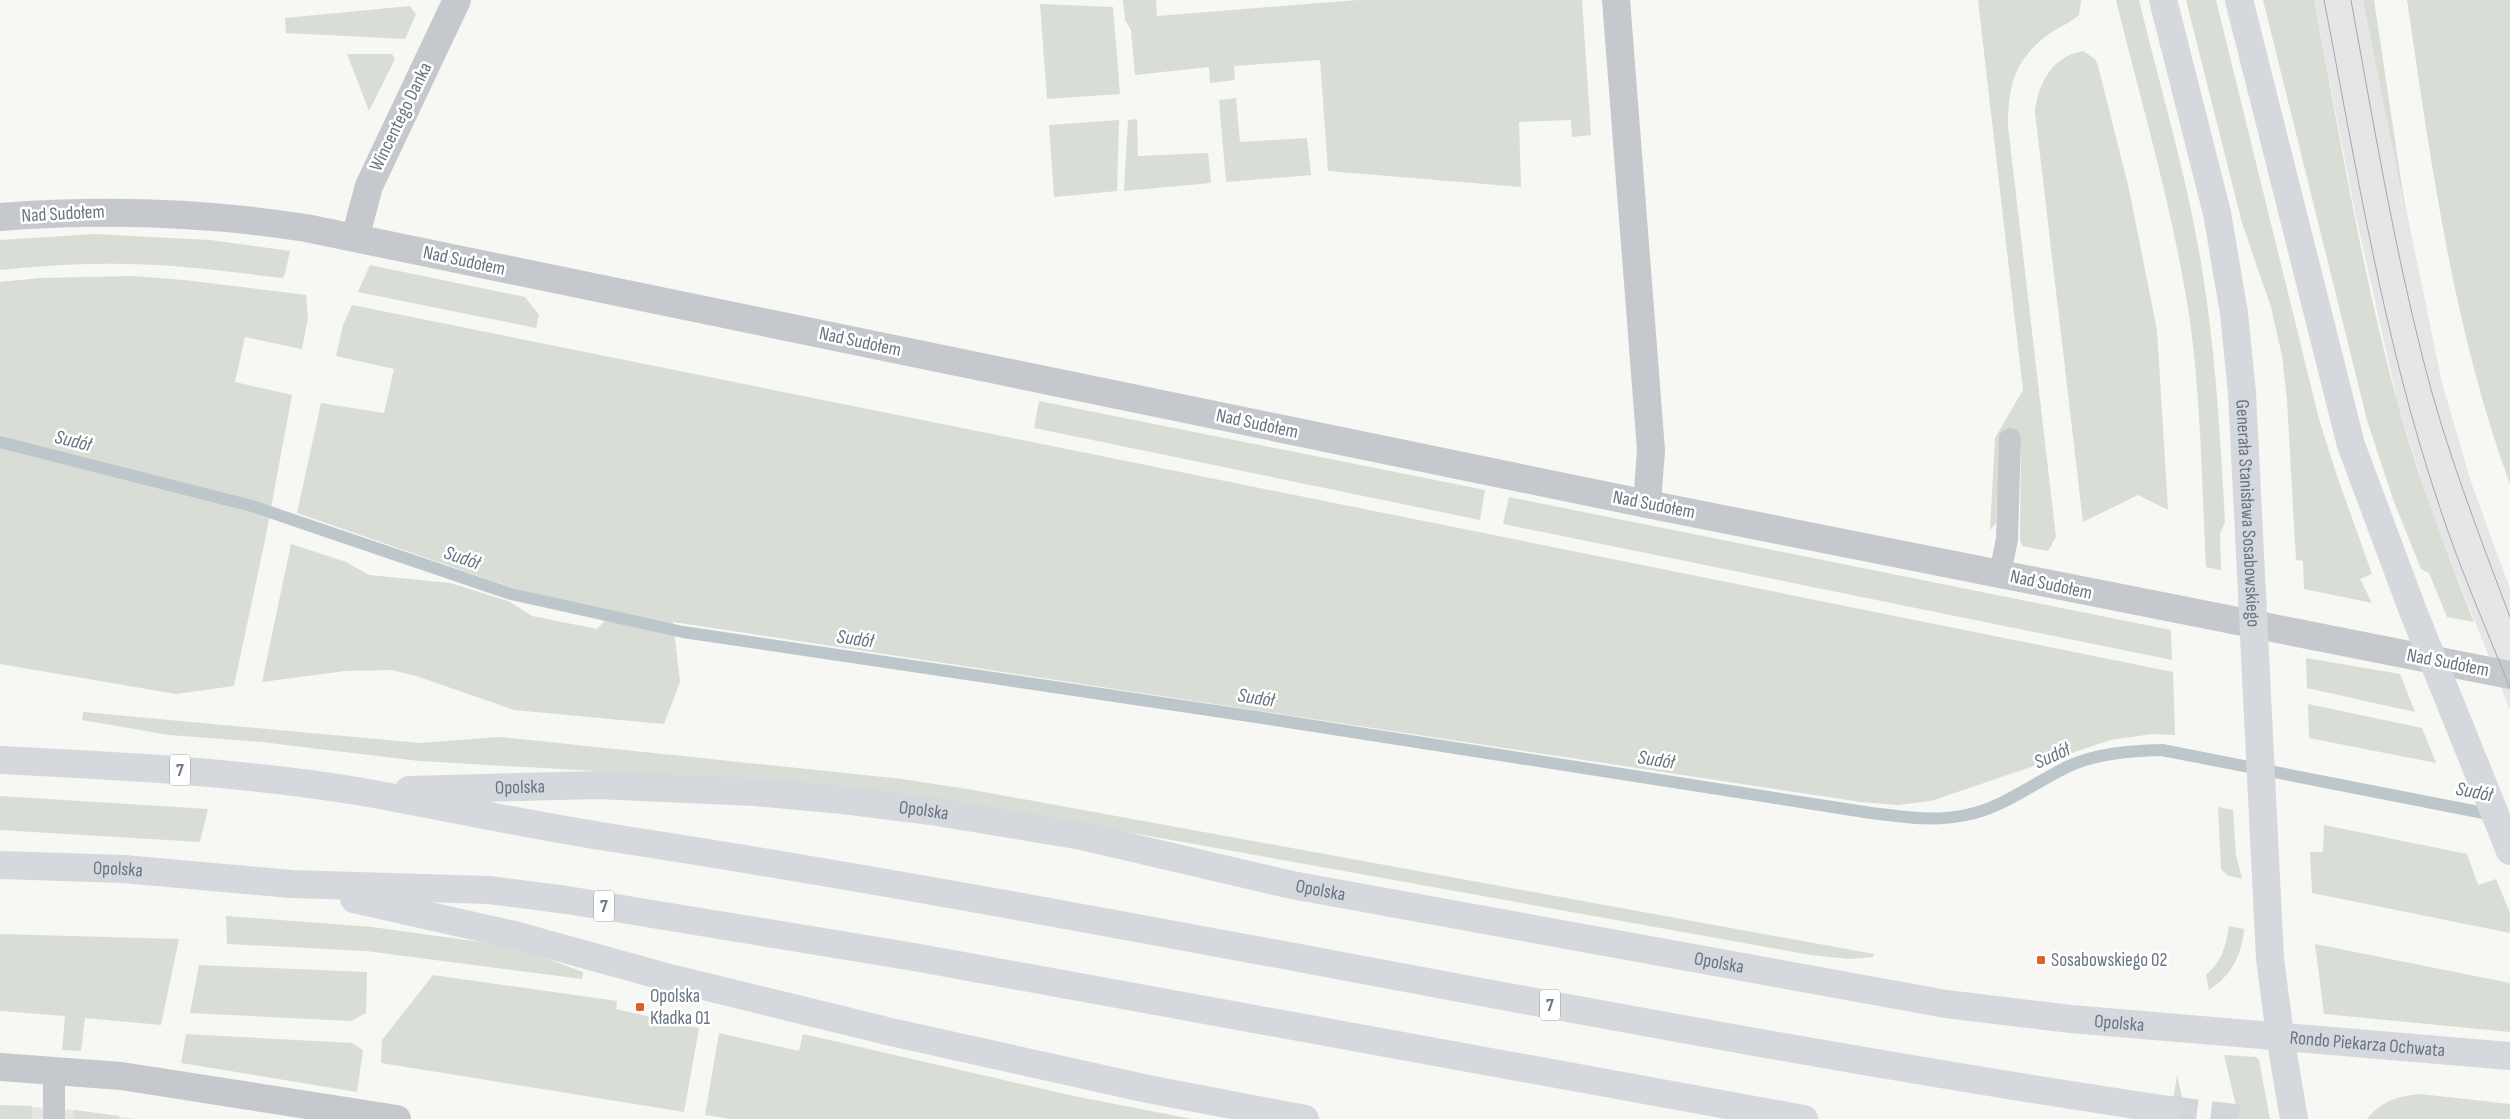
<svg xmlns="http://www.w3.org/2000/svg" width="2510" height="1119" viewBox="0 0 2510 1119" font-family="'Sofia Sans Condensed',sans-serif">
	<style>
		.built { fill: #e5e6e5 }
		.green { fill: #d8ded5 }
		.lines { fill: none; stroke-linecap: round; stroke-linejoin: round }
		.stream { stroke: #bcc6cb; stroke-width: 12 }
		.primary-tunnel { stroke: #d3d6d8; stroke-width: 28; stroke-dasharray: 28 14; stroke-linecap: butt }
		.service { stroke: #c5c8cc; stroke-width: 22 }
		.minor { stroke: #c5c8cc; stroke-width: 28 }
		.secondary { stroke: #d5d8dc; stroke-width: 28 }
		.primary { stroke: #d5d8dc; stroke-width: 28 }
		.tram { stroke: #a4a9af; stroke-width: 1 }
		.poi-dot { fill: #df602d; stroke: #fff; stroke-width: 2 }
		.labels { text-anchor: middle; dominant-baseline: central; stroke-width: 5; stroke-linejoin: round; paint-order: stroke }
		.shield { fill: #fff; stroke: #959ea9; stroke-width: 1 }
		.shield-label { font-size: 18px; font-weight: bold; fill: #677584 }
		.street-label { font-size: 19px; fill: #677584; stroke: #fff }
		.poi-label { font-size: 19px; fill: #677584; stroke: #fff; text-anchor: start }
		.water-label { font-size: 20px; font-style: italic; fill: #637780; stroke: #fff }
	</style>
	<rect width="100%" height="100%" fill="#f7f7f4"/>
	<!-- built -->
	<g class="built">
		<polygon points="2314,0 2363,0 2442,383 2471,482 2510,589 2510,710 2432,513 2399,408 2355,212"/>
		<polygon points="0,1105 74,1110 136,1119 0,1119"/>
	</g>
	<!-- green -->
	<g class="green">
		<polygon points="1123,0 1156,0 1157,16 1358,0 1582,0 1591,135 1572,137 1571,120 1519,122 1521,187 1328,171 1320,60 1234,66 1235,80 1210,83 1209,67 1135,75 1131,30 1125,20"/>
		<path d="M1978,0H2081L2079,15C2070,23 2059,27 2049,34C2015,59 2008,85 2008,126L2056,537L2048,551L2022,546L2020,539L2021,437L2001,438L1996,523L1990,530L1995,438L2023,390Z"/>
		<path d="M2116,0H2139C2159,83 2184,166 2199,251C2215,341 2220,431 2225,522L2220,534L2221,570L2206,567C2202,486 2201,402 2190,321C2174,213 2142,106 2116,0Z"/>
		<polygon points="2186,0 2216,0 2319,419 2336,473 2372,574 2360,579 2372,603 2304,589 2303,561 2296,560 2287,400 2282,356 2271,307 2242,223"/>
		<path d="M2263,0H2314C2340,136 2362,274 2399,408C2419,481 2447,552 2474,622L2447,617L2429,573L2421,569L2393,499L2367,420Z"/>
		<polygon points="2363,0 2374,0 2406,214"/>
		<path d="M2407,0H2510V484C2453,329 2431,162 2407,0Z"/>
		<polygon points="1040,4 1113,7 1120,94 1047,99"/>
		<polygon points="410,6 416,14 405,39 286,33 285,18"/>
		<path d="M2083,51L2095,59L2098,66L2129,189L2157,330L2168,510L2138,495L2083,522L2035,112C2038,84 2052,56 2083,51Z"/>
		<polygon points="347,54 392,54 395,59 369,111"/>
		<polygon points="1236,98 1240,142 1307,138 1311,175 1226,182 1219,100"/>
		<polygon points="1137,119 1138,156 1208,153 1211,183 1124,191 1128,120"/>
		<polygon points="1119,120 1117,191 1054,197 1049,125"/>
		<path d="M95,234L210,240L290,251L285,274L283,278C229,272 176,264 122,264C82,263 41,266 0,270V240Z"/>
		<polygon points="370,265 525,297 539,315 536,328 358,292"/>
		<polygon points="132,276 184,280 306,295 308,318 302,349 245,337 235,382 292,395 265,540 234,686 176,694 0,664 0,282 40,278"/>
		<polygon points="352,305 2173,672 2175,735 2153,734 2110,740 1931,801 1897,805 1861,802 673,622 680,682 664,724 514,710 419,677 392,670 345,671 262,682 291,544 346,562 369,575 450,583 508,601 532,616 597,629 613,612 516,589 297,513 321,403 384,413 394,369 336,356 343,325"/>
		<polygon points="1039,401 1485,490 1480,520 1034,428"/>
		<polygon points="1509,497 2171,630 2172,660 1503,524"/>
		<polygon points="2306,658 2400,674 2415,712 2307,688"/>
		<polygon points="2308,704 2422,728 2436,763 2309,738"/>
		<polygon points="83,712 420,743 500,737 902,779 973,790 1874,954 1873,957 1850,959 1811,955 1010,811 701,777 419,761 261,742 169,735 82,720"/>
		<polygon points="0,796 208,809 200,842 0,830"/>
		<polygon points="2218,807 2233,810 2236,855 2242,879 2227,875 2221,869"/>
		<polygon points="2324,825 2467,854 2478,885 2496,879 2510,913 2510,933 2312,893 2310,852 2323,852"/>
		<polygon points="226,916 372,927 502,945 531,953 583,972 582,979 366,951 227,944"/>
		<path d="M2229,926L2244,929C2242,955 2231,976 2209,990L2206,975C2222,961 2226,946 2229,926Z"/>
		<polygon points="0,934 179,939 161,1025 85,1018 81,1051 62,1050 65,1016 0,1011"/>
		<polygon points="2315,944 2510,983 2510,1032 2324,1014"/>
		<polygon points="199,965 367,972 366,1013 351,1021 190,1013"/>
		<polygon points="433,975 617,1001 616,1009 699,1028 684,1112 381,1063 382,1040"/>
		<polygon points="719,1033 799,1051 803,1034 1074,1096 1192,1119 731,1119 705,1115"/>
		<polygon points="186,1034 352,1043 363,1050 357,1092 181,1063"/>
		<polygon points="2224,1055 2256,1057 2259,1060 2270,1119 2239,1119"/>
		<polygon points="2177,1075 2187,1119 2170,1119"/>
		<path d="M2420,1094L2510,1104V1119H2367C2381,1101 2398,1096 2420,1094Z"/>
		<polygon points="0,1105 32,1106 32,1119 0,1119"/>
		<polygon points="74,1110 119,1116 119,1119 75,1119"/>
	</g>
	<g class="lines">
		<!-- stream -->
		<path class="stream" d="M0,442L252,506L511,594L683,632L1263,718L1871,813C1904,817 1933,822 1966,815C2003,808 2035,782 2069,766C2098,753 2131,751 2162,750L2494,815"/>
		<!-- primary-tunnel -->
		<polyline class="primary-tunnel" points="2169,1110 2243,1119"/>
		<!-- service -->
		<g class="service">
			<polyline points="2000,574 2007,539 2010,439"/>
			<polyline points="54,1119 54,1070"/>
		</g>
		<!-- minor -->
		<g class="minor">
			<polyline points="1616,0 1651,450 1647,504"/>
			<path d="M0,217C103,209 204,212 306,228L1647,504L2510,675"/>
			<polyline points="355,238 369,186 457,0"/>
			<polyline points="0,1067 121,1076 397,1119"/>
		</g>
		<!-- secondary -->
		<g class="secondary">
			<path id="s1" d="M2163,0L2217,213L2234,313L2242,393L2270,958L2280,1036L2294,1119"/>
			<polyline points="2239,0 2351,445 2413,611 2510,851"/>
		</g>
		<!-- primary -->
		<g class="primary">
			<path d="M0,760C121,766 243,772 363,792C446,807 529,825 613,838C1133,918 1648,1033 2169,1110"/>
			<path id="s2" d="M409,790L597,785L755,792L843,800L931,811L1082,836L1292,885L1946,1004L2071,1019L2510,1056"/>
			<path id="s3" d="M0,865L124,869L291,884L489,890L567,900L914,957L1804,1119"/>
			<polyline points="354,899 514,935 666,977 891,1032 1148,1089 1305,1119"/>
		</g>
		<!-- tram -->
		<g class="tram">
			<path d="M2324,0C2357,170 2384,343 2440,508C2460,569 2486,628 2510,688"/>
			<path d="M2351,0C2373,120 2393,241 2423,359C2445,447 2478,532 2510,617"/>
		</g>
	</g>
	<!-- markers -->
	<g class="poi-dot">
		<rect x="2036" y="955" width="10" height="10" rx="2.5"/>
		<rect x="635" y="1002" width="10" height="10" rx="2.5"/>
	</g>
	<g class="labels">
		<!-- shield labels -->
		<g class="shield">
			<rect x="170" y="754.5" width="20" height="31" rx="4"/>
			<rect x="594" y="890.5" width="20" height="31" rx="4"/>
			<rect x="1540" y="989.5" width="20" height="31" rx="4"/>
		</g>
		<g class="shield-label">
			<text x="180" y="770">7</text>
			<text x="604" y="906">7</text>
			<text x="1550" y="1005">7</text>
		</g>
		<!-- street labels -->
		<g class="street-label">
			<text transform="translate(401 117) rotate(-64)">Wincentego Danka</text>
			<text transform="translate(63 214) rotate(-3)">Nad Sudołem</text>
			<text transform="translate(464 261) rotate(12)">Nad Sudołem</text>
			<text transform="translate(860 342) rotate(12)">Nad Sudołem</text>
			<text transform="translate(1257 424) rotate(12)">Nad Sudołem</text>
			<text transform="translate(1654 505) rotate(11)">Nad Sudołem</text>
			<text stroke="none"><textPath href="#s1" startOffset="522">Generała Stanisława Sosabowskiego</textPath></text>
			<text transform="translate(2051 585) rotate(12)">Nad Sudołem</text>
			<text transform="translate(2448 663) rotate(11)">Nad Sudołem</text>
			<text stroke="none"><textPath href="#s2" startOffset="111">Opolska</textPath></text>
			<text stroke="none"><textPath href="#s2" startOffset="516">Opolska</textPath></text>
			<text stroke="none"><textPath href="#s3" startOffset="118">Opolska</textPath></text>
			<text stroke="none"><textPath href="#s2" startOffset="921">Opolska</textPath></text>
			<text stroke="none"><textPath href="#s2" startOffset="1326">Opolska</textPath></text>
			<text stroke="none"><textPath href="#s2" startOffset="1731">Opolska</textPath></text>
			<text stroke="none"><textPath href="#s2" startOffset="1980">Rondo Piekarza Ochwata</textPath></text>
		</g>
		<!-- poi labels -->
		<g class="poi-label">
			<text x="2051" y="960">Sosabowskiego 02</text>
			<text x="650" y="996">Opolska<tspan x="650" dy="22">Kładka 01</tspan></text>
		</g>
		<!-- water labels -->
		<g class="water-label">
			<text transform="translate(73 441) rotate(14)">Sudół</text>
			<text transform="translate(462 558) rotate(19)">Sudół</text>
			<text transform="translate(855 639) rotate(8)">Sudół</text>
			<text transform="translate(1256 698) rotate(9)">Sudół</text>
			<text transform="translate(2052 756) rotate(-24)">Sudół</text>
			<text transform="translate(1656 760) rotate(9)">Sudół</text>
			<text transform="translate(2474 792) rotate(11)">Sudół</text>
		</g>
	</g>
</svg>
